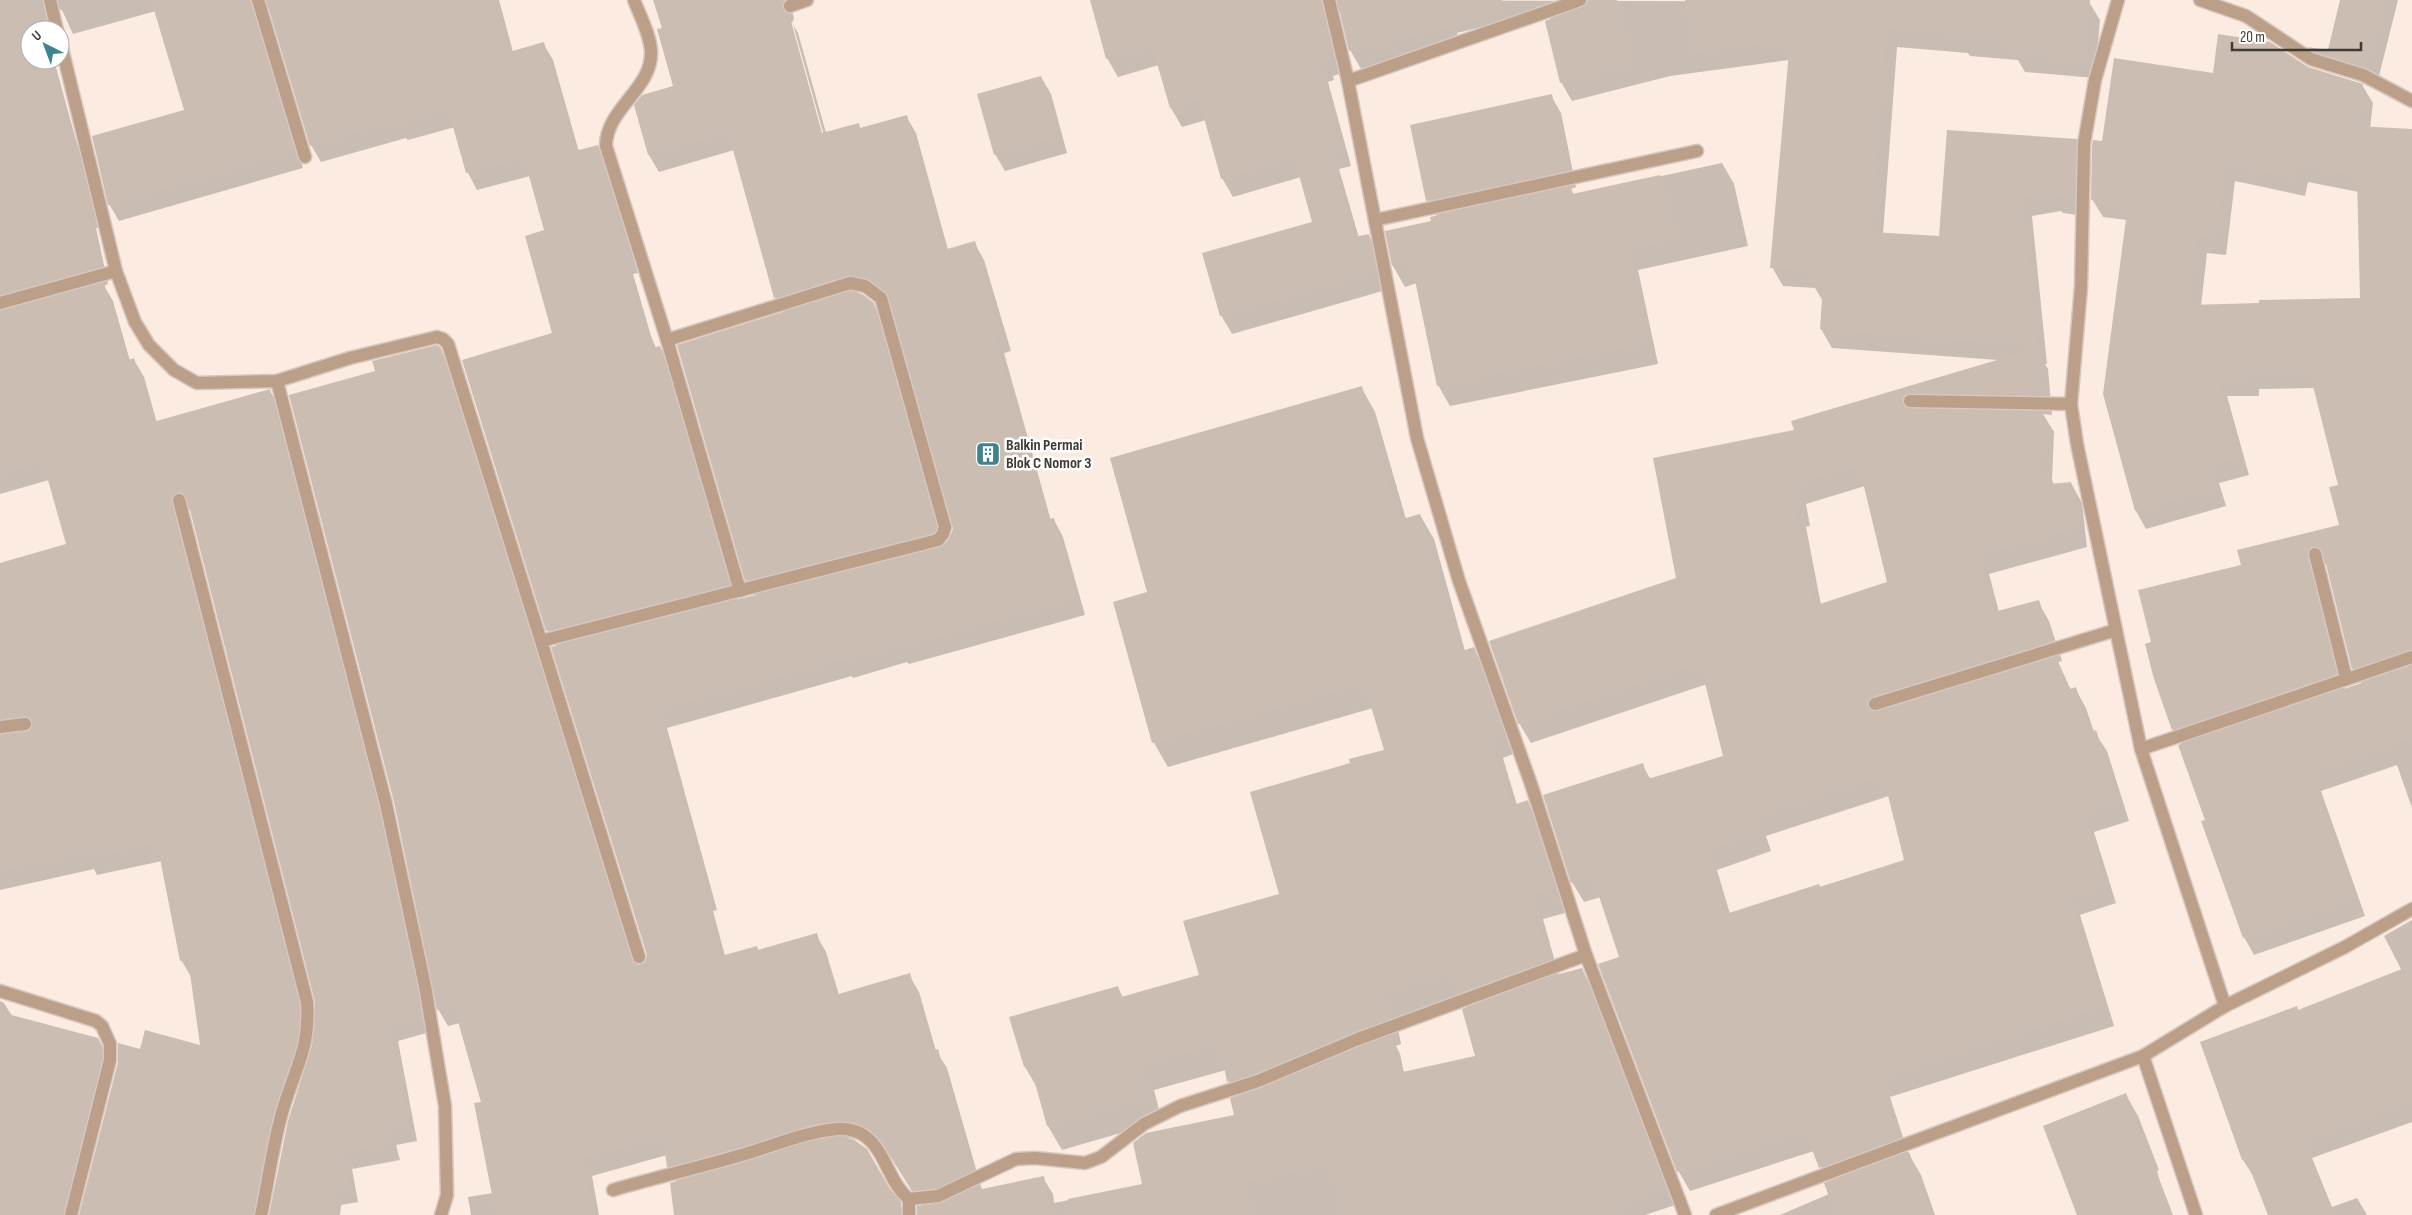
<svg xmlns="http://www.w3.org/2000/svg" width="2412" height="1215" viewBox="0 0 2412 1215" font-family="'Sofia Sans Condensed',sans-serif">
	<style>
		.shadow { fill: #0003; fill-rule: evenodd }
		.building { fill: #ccbdb3; fill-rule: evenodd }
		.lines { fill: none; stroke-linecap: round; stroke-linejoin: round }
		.lane-casing { stroke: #d6c8be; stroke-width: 15 }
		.street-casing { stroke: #d6c8be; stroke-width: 15 }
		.lane { stroke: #bc9f89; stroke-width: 12 }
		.street { stroke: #bc9f89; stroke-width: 12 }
		.labels { text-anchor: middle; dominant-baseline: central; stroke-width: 5; stroke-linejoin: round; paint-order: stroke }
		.poi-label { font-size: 16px; font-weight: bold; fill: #413b36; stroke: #fff; text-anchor: start }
	</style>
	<rect width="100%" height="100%" fill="#fbebe0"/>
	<!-- shadow -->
	<g class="shadow">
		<path d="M0,0H499L513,52L543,43L553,60L579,152L597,146L607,163L638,273L633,274L651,336L656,348L660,347L670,364L738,601L756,596L747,580L785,313L776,298L734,150L659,172L649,155L635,106L675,87L663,29L654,0H789L794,18L792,23L798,33L826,133L858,124L861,129L906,116L916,133L948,250L974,242L984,260L1011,351L1004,353L1024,424L1051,521L1054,520L1063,537L1085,615L909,664L907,662L853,678L852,676L667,728L717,910L713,911L725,956L757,947L759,951L816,935L826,952L839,995L909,975L919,992L936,1051L947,1068L982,1190L1043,1178L1053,1194L1054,1203L1143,1185L1235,1116L1238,1097L1229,1082L1226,1070L1154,1090L1162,1121L1062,1150L1048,1126L1038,1089L1025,1067L1118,987L1123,998L1200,976L1281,895L1352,764L1385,751L1373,708L1168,767L1154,743L1114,603L1149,593L1361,387L1375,412L1406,519L1420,515L1434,539L1465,651L1473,648L1487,672L1516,753L1503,758L1517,805L1527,802L1541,826L1569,912L1543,919L1559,976L1582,970L1591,986L1675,1205L1645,1215H918L923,1207L890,1155L874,1143L851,1138L844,1139L889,1190L907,1215H676L677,1182L668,1166L667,1155L592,1176L599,1215H471L468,1197L493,1193L482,1103L460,1023L448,1026L438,1009L376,371L440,349L450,367L637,967L646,963L648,955L557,647L548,631L463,361L554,334L545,231L530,176L477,190L468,173L455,127L408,140L406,138L321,162L311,145L271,10L266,9L259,21L303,168L119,221L109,204L185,110L156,11L73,34L62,10L58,9L54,30H30V60H54L77,144L85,159L102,227L96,228L108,284L104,286L113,301L130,361L134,360L144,377L157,423L270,391L280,408L387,824L430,1032L398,1041L417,1141L396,1145L400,1160L352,1169L358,1202L341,1205L340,1215H271L314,1046L316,1002L191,510L188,509L182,512L308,1021L266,1215H81L141,1050L201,1047L192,978L181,960L162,861L97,875L94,869L0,890V564L68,545L49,480L0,494ZM789,20L793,24L825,139L822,140ZM857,292L878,295L891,305L954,529L951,540L945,544L883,321L873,304ZM1461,998L1467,1009L1476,1057L1404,1073L1400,1054L1396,1046L1401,1044L1396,1018Z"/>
		<path d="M1091,0L2089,2L2100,20L2095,78L2025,72L2018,60L1970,56L1968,53L1897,47L1883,234L1940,237L2076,140L2087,159L2085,216L2063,213L2061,211L2032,216L2047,364H2045L2048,369L2052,415L2043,414L2054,432L2052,480L2054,485L2071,483L2082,503L2087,547L1989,574L1999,612L2038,602L2049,621L2062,661L2058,662L2071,690L2075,688L2086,708L2094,732L2107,751L2129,821L2094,832L2116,903L2080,915L2114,1026L1890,1097L1908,1153L1921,1175L1935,1215H1780L1829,1194V1183L1814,1151L1690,1191L1679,1172L1600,964L1620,958L1601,897L1584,902L1572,882L1642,765L1651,780L1724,757L1707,684L1531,743L1519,723L1677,579L1795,431L1999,360L1832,348L1821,329L1823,301L1815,288L1783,286L1772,267L1789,60L1670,76L1572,101L1561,82L1551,20L1546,11L1457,33L1460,45L1361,69L1350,50L1341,11H1338L1343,73L1333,76L1334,80L1328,82L1351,166L1339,169L1359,238L1369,236L1380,254L1386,290L1232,334L1221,315L1314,223L1301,177L1233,197L1222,178L1206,120L1182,127L1171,108L1159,65L1118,77L1107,58ZM1865,486L1888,583L1821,605L1806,527L1810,526L1806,504ZM1889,796L1906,861L1730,914L1717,870L1771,851L1766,836Z"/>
		<polygon points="2341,0 2398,0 2377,84 2318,64 2309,48 2328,51"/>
		<path d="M2308,68L2362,85L2373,103L2370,128L2412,130V808L2397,765L2321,791L2365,916L2254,955L2244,937L2182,745L2173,729L2153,643L2242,565L2340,526V486L2315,388L2259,389V396H2227L2249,475L2219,483L2226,506L2146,529L2136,511L2105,394L2127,220L2103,217L2092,199L2103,142L2214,74ZM2235,181L2305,196L2308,182L2359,192L2362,299L2201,306L2207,253L2226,255ZM2323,564H2327L2353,668L2362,684L2345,690L2317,575Z"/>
		<polygon points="1041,77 1051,94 1067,153 1005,171 995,154"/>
		<polygon points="1551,96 1561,113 1576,187 1571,189 1574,195 1722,163 1734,184 1748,246 1638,270 1658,364 1450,406 1438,385 1417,283 1405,287 1393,266 1387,232 1432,222 1437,216 1428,200"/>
		<polygon points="2412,920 2412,1122 2312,1158 2332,1207 2357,1198 2367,1215 2269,1215 2254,1177 2243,1160 2298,1011 2402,971 2384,936"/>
		<polygon points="0,1001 4,1003 12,1016 98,1039 108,1057 76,1215 0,1215"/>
		<polygon points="2126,1095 2138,1116 2159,1170 2157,1171 2169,1215 2078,1215"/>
	</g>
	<!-- building -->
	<g class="building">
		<polygon points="0,0 33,0 42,30 30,30 30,60 50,60 72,142 76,141 93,209 87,211 99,267 0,295"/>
		<polygon points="151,0 250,0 295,150 108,205 92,136 184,110"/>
		<polygon points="266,0 494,0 509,52 544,42 575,151 598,145 629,256 624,257 643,325 645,324 652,348 660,346 730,585 546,631 462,360 552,333 525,236 544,230 524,158 466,173 448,109 397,124 396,121 310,146"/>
		<polygon points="653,0 785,0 782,8 789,14 822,133 859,123 860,128 907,115 944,250 975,241 1002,333 995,335 1014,405 1047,520 1054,518 1077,598 898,648 897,645 842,661 842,659 658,710 708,892 704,894 721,956 757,946 758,950 817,933 835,995 910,973 932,1051 938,1049 972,1171 936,1188 912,1191 878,1137 864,1126 845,1121 800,1128 667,1167 663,1136 583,1158 593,1215 496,1215 474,1103 481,1102 455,1011 452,1006 437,1010 394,802 289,395 375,371 372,361 437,345 441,348 631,959 638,965 645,962 647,955 551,647 940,548 949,539 953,529 886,292 867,278 848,275 774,298 728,132 648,155 634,105 642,95 673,86 657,29 662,28"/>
		<polygon points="1090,0 1321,0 1333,54 1323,57 1324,61 1318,63 1341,147 1330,150 1354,237 1369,234 1376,271 1220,316 1202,253 1312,222 1294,157 1221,179 1199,100 1170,108 1152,46 1106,59"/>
		<polygon points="1337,0 1502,0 1504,13 1349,51"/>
		<polygon points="1588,0 1617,0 1632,64 1560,83 1545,21 1583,8"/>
		<polygon points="1685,0 2090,0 2085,60 2013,54 2014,42 1958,38 1958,34 1886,28 1872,232 1939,236 1947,130 2077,139 2075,198 2050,195 2050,192 2022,197 2037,346 1820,329 1823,283 1809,282 1810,270 1770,268 1790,40 1692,53"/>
		<polygon points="2340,0 2385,0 2367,68 2315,52 2307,47 2328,50"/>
		<path d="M2218,34L2270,42L2308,67L2363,84L2361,94H2364L2358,126L2412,129V649L2352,669L2323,552L2318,546H2313L2307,551V556L2337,674L2172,730L2154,679L2145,644L2151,642L2138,590L2241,565L2237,550L2339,525L2329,487L2338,485L2309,370L2249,371V378L2218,379L2239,457L2210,465L2216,488L2135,511L2103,394L2128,204L2091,200L2092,145L2093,140L2102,141L2114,58L2213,73ZM2225,164L2295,178L2298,165L2357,176L2360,298L2259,300V303L2189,305L2197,236L2216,238Z"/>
		<polygon points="1041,76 1058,136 994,155 977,94"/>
		<polygon points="1552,94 1567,170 1426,201 1410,125"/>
		<polygon points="1660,175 1676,239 1627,250 1647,343 1437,386 1411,261 1392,266 1385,231 1431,221 1430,217 1571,186 1572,194"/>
		<polygon points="104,283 126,361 134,358 153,422 270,389 378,806 421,1014 389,1024 408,1123 387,1127 391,1143 343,1152 349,1185 332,1188 329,1215 269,1215 288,1121 312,1045 315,1002 187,498 184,494 177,492 173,495 171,502 299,1003 298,1030 294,1053 272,1117 253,1215 79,1215 118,1062 118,1043 140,1049 145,1030 200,1045 188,959 180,961 157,843 86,858 85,852 0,871 0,735 26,732 30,730 33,724 31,719 25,716 0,719 0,563 66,544 43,462 0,474 0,311"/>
		<polygon points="850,291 862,294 874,303 937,527 936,530 933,533 745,581 677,345"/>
		<path d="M2037,348L2042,395L1910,393L1903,396L1902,401L1905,408L1910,409L2043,412L2040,473L2049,474L2050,484L2071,482L2076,528L1979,555L1994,612L2039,600L2052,641L1873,696L1869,699L1867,706L1870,710L1877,712L2057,657L2067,690L2076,687L2090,732L2096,730L2119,801L2083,813L2106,884L2070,896L2104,1006L1880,1078L1899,1138L1819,1168L1805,1131L1677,1172L1598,964L1619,957L1596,887L1594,888L1591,877L1571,883L1543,795L1643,763L1648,779L1723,756L1700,663L1518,724L1489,641L1676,578L1653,458L1794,430L1791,421ZM1859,466L1887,582L1814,606L1795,508L1800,507L1796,484ZM1883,775L1904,860L1820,887L1819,884L1726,914L1706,850L1761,832L1756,816Z"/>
		<polygon points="1362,386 1399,520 1420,514 1459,652 1474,647 1503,729 1490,733 1511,806 1528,800 1556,887 1530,895 1548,960 1457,994 1451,973 1383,993 1388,1019 1255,1073 1227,1082 1220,1043 1140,1066 1149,1097 1047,1126 1030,1065 1024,1067 1009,1017 1118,986 1121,997 1199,975 1183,921 1279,894 1250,792 1350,763 1349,759 1384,750 1364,683 1152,743 1113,602 1147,592 1110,458"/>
		<polygon points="2412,666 2412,738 2312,773 2356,898 2243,938 2201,821 2205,820 2178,745"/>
		<polygon points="2412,965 2412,1101 2303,1140 2333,1215 2268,1215 2246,1159 2242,1160 2200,1042 2297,1006 2298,1010"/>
		<polygon points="1582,968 1666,1188 1616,1205 1619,1215 1342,1215 1332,1165 1245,1182 1251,1215 1070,1215 1068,1199 1142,1184 1133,1143 1146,1133 1234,1115 1230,1098 1261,1089 1391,1036 1398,1073 1475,1056 1462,1009 1552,976"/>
		<polygon points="0,1012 98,1038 102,1046 102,1059 63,1215 0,1215"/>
		<polygon points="2126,1093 2173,1215 2077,1215 2043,1126"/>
		<polygon points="838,1137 853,1139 867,1149 890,1189 901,1202 901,1215 674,1215 670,1183 804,1144"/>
		<polygon points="1909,1152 1932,1215 1836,1215 1824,1183"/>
		<polygon points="1044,1176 1051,1215 917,1215 917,1206 941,1203 977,1187 977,1190"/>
	</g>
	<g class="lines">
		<defs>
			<polyline id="lane" points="2143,1056 2196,1215"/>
			<g id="street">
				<polyline points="50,0 57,30"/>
				<polyline points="258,0 305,157"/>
				<polyline points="1329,0 1348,81 1417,438 1459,581 1531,784 1586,955 1685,1215"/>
				<polyline points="2118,0 2095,80 2084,144 2081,287 2071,404 2077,444 2141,749 2225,1006"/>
				<polyline points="2200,0 2246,16 2311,59 2363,75 2412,101"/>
				<polyline points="790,6 807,0"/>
				<path d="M60,40L116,271L135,322L149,345L174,370L197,383L277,381L350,358L437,337L443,339L448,344L541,641L938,540L943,534L945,527L881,298L865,286L850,283L667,340L606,146C606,108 653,89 651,51C650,34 640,16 634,0"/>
				<polyline points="1348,81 1580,0"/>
				<polyline points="1375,220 1697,151"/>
				<polyline points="0,303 116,271"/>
				<polyline points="667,340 740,591"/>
				<polyline points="277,381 386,804 425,986 445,1106 447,1195 441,1215"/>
				<polyline points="1910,401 2071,404"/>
				<path d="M179,500L307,1002C310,1047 297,1064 284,1106C273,1141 269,1179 261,1215"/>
				<polyline points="2315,554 2346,678"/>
				<polyline points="541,641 639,957"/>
				<polyline points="1875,704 2116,630"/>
				<polyline points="0,727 25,724"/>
				<polyline points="2141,749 2412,657"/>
				<polyline points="0,991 96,1021 102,1026 110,1044 110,1060 71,1215"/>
				<path d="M613,1190C657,1177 701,1167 745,1154C775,1145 806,1132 837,1129C846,1128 859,1131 866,1137C886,1152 889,1183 909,1199L938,1196L1016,1159L1035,1158L1085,1163L1101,1157L1144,1124L1180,1106L1258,1081L1358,1039L1586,955"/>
				<polyline points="909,1215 909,1199"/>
				<polyline points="1716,1215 2143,1056 2225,1006 2345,947 2412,909"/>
			</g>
		</defs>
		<!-- lane casing -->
		<use href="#lane" class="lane-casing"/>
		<!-- street casing -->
		<use href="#street" class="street-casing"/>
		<!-- lane -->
		<use href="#lane" class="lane"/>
		<!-- street -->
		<use href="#street" class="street"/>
	</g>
	<!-- icons -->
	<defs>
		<symbol id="building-square" viewBox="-11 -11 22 22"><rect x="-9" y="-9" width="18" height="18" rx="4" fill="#3e848f" stroke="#fff"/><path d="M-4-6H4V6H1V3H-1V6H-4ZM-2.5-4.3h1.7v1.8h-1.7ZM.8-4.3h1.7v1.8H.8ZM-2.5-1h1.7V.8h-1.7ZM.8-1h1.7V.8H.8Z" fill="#fff"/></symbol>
	</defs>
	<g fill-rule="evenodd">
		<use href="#building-square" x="974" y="440" width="28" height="28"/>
	</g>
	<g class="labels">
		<!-- poi labels -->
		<g class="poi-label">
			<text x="1006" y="445">Balkin Permai<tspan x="1006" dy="18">Blok C Nomor 3</tspan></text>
		</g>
	</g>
	<!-- north arrow -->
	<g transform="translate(45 45) rotate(318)"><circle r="24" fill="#ffffff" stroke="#b3b1af"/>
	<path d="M0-4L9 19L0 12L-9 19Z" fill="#3e848f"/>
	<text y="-8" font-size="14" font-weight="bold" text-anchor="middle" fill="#413b36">U</text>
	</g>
	<!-- scale -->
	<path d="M2232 42v8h129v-8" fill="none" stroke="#413b36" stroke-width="2.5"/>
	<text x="2240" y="42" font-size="15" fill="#413b36" stroke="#ffffff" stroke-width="4" paint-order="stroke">20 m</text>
</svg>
